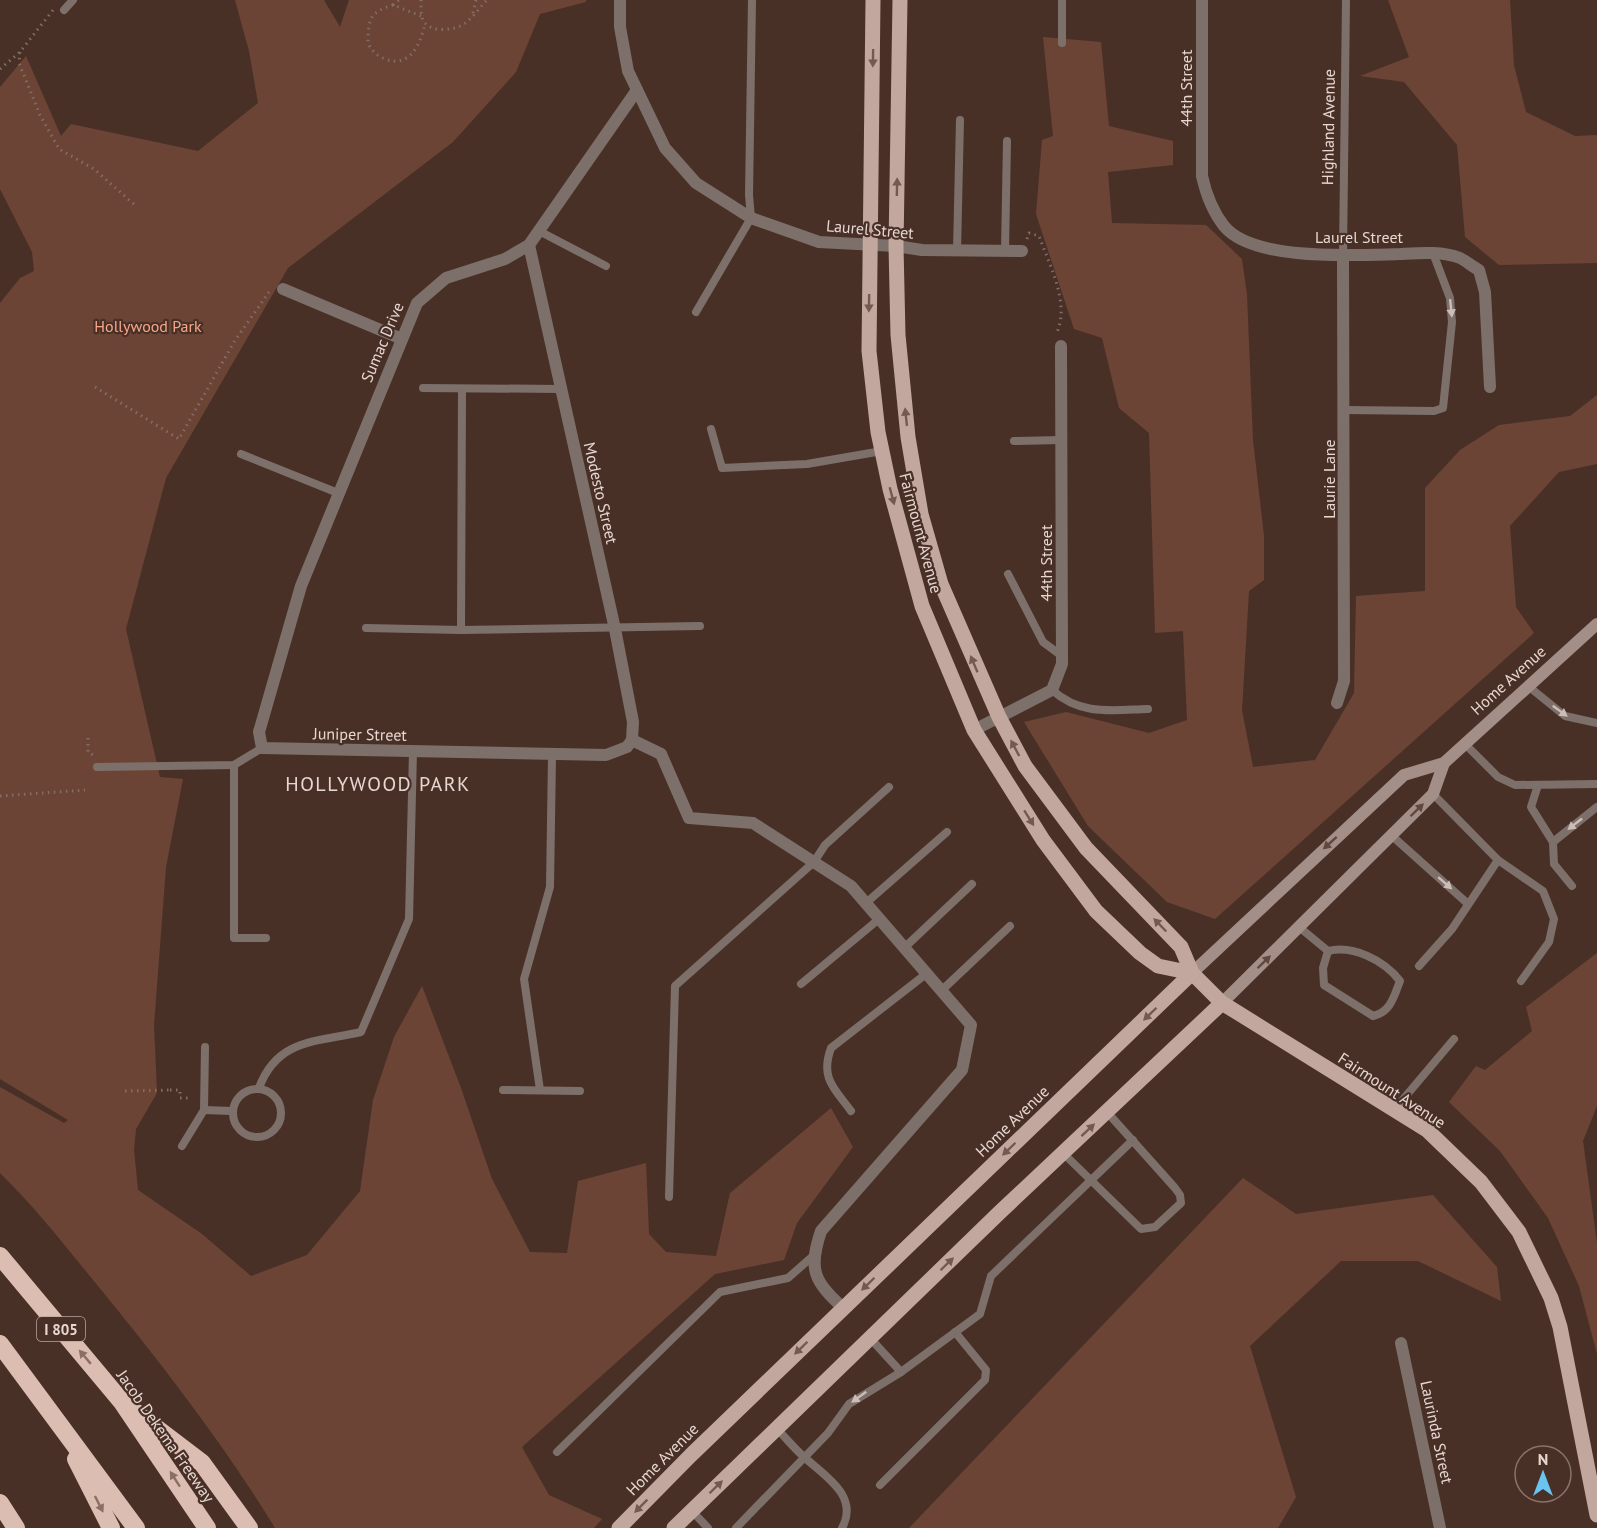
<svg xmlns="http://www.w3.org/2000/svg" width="1597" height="1528" viewBox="0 0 1597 1528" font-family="'PT Sans',sans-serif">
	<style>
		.green { fill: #6c4435 }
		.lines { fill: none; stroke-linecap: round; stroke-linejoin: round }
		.path { stroke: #836e66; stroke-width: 3; stroke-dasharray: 1.5 4.5; stroke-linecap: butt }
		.service { stroke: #7d706b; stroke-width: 8 }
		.minor { stroke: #7d706b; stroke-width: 12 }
		.secondary { stroke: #a38f88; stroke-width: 12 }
		.primary { stroke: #c1a79d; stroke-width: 15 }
		.motorway { stroke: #dcbdb1; stroke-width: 18 }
		.oneway { fill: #735a50 }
		.oneway2 { fill: #ccbdb8 }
		.oneway3 { fill: #60483f }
		.oneway4 { fill: #8b6f65 }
		.labels { text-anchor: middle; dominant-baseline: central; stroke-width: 4.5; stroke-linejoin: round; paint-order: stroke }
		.shield { fill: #493027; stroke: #b8a59e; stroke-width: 1.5 }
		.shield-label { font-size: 15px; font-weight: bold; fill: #e7d7d1 }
		.street-label { font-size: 16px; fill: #e7d7d1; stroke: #493027 }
		.park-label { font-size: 16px; fill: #f8a789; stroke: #493027 }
		.quarter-label { font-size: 20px; letter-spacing: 1.5px; fill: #e7d7d1; stroke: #493027 }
	</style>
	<rect width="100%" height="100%" fill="#493027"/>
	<!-- green -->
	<g class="green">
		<path d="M235,0H324L340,27L349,0H586V2L540,14L516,72L453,142L288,268L166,478L126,629L160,777L183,779L166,867L154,1025L157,1093L136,1129L134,1150L138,1190L202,1234L251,1276L307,1255L360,1191L373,1100L394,1037L422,986L461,1088L492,1179L530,1252L567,1253L578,1181L646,1163L649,1234L666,1252L716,1256L730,1193L831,1108L853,1147L797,1223L784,1260L715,1274L522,1447L549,1495L602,1519L594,1528H275C223,1443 161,1363 98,1286C66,1247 36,1208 0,1173V1087L64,1123L68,1120L0,1079V303L20,278L34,271L32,252L0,189V87L26,56L61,136L71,124L198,151L258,103L249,51Z"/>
		<polygon points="1388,0 1510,0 1514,65 1526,112 1575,136 1597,135 1597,263 1499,265 1465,237 1457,145 1404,82 1360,76 1409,57"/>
		<polygon points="1043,37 1101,42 1109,126 1173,141 1173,165 1108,172 1112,223 1206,225 1242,259 1247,295 1253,440 1264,536 1264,580 1249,591 1242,710 1253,767 1315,760 1354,693 1356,596 1425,591 1425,488 1460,450 1499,425 1570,416 1597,395 1597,464 1559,472 1510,526 1516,607 1534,633 1215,919 1167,902 1088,826 1024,722 1066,712 1149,733 1187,720 1183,631 1155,633 1149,433 1119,408 1102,338 1074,329 1036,214 1042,140 1053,136"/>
		<polygon points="1597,953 1597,1106 1583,1141 1597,1243 1597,1354 1579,1286 1548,1218 1500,1151 1449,1102 1476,1066 1485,1070 1532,1031 1526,1007"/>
		<polygon points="1243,1178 1296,1214 1433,1195 1497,1267 1501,1301 1418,1261 1341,1261 1250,1346 1296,1497 1278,1528 909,1528"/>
	</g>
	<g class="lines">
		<!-- path -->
		<g class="path">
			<path d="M421,0C421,7 420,17 425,23C433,33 455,30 464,24C473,18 480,7 487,0"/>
			<polyline points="393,5 399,0"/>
			<polyline points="473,13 476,0"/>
			<path d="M421,16L393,5C370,12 368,19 368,43C371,50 377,56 385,59C410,68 420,45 425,24"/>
			<polyline points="20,52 19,63 40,115 59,149 94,169 136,206"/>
			<polyline points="0,69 20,52 53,10"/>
			<path d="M1027,239L1029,233L1039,236C1049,264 1070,303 1057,332"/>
			<polyline points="95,387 179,439 234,342 269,292"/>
			<polyline points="88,738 88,752 93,755"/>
			<polyline points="0,796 85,790"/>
			<polyline points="170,1090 180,1090 180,1098 192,1098"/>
			<polyline points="125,1091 170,1090"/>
		</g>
		<!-- service -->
		<g class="service">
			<polyline points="1062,0 1062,43"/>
			<polyline points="64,10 73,0"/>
			<polyline points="539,231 606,266"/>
			<polyline points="957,250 960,120"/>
			<polyline points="1005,251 1007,141"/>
			<polyline points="1343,255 1346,0"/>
			<polyline points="696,312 751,218 749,195 752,0"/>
			<polyline points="423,388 561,389"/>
			<polyline points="1345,410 1434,411 1443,408 1452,322 1450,298 1433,253"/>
			<polyline points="711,429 722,468 807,464 882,451"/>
			<polyline points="1014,441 1062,440"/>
			<polyline points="241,454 338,493"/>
			<polyline points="1008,574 1043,642 1062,656"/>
			<polyline points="366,628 461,630 700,626"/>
			<polyline points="461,630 462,389"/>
			<polyline points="1528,686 1565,716 1597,723"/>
			<path d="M1052,690C1081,716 1112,710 1148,709"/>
			<polyline points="1465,744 1498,777 1515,785 1597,784"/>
			<polyline points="234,765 234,938 266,938"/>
			<polyline points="97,767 234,765 262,748"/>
			<polyline points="1538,785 1531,807 1553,842 1554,864 1572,886"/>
			<polyline points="1433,794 1498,860 1543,891 1554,919 1549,942 1521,981"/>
			<polyline points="1391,835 1467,903"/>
			<polyline points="1553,842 1597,807"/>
			<polyline points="866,903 947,832"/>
			<path d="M1299,927L1328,951L1323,968L1324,985L1373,1016C1391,1012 1394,996 1400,981C1384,960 1353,945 1328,951"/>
			<polyline points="904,948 972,884"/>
			<polyline points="1419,966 1452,929 1498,860"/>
			<polyline points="801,984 879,919"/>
			<polyline points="941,991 1010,926"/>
			<path d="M259,1088C277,1039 316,1042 361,1032L409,919L413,751"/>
			<circle cx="257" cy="1113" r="24"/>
			<polyline points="503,1090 580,1091"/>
			<polyline points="540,1090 524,979 550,887 552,756"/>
			<polyline points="204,1110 232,1111"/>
			<polyline points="1394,1110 1454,1039"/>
			<path d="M851,1111C834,1088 820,1078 831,1048L926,974"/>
			<polyline points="182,1146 204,1110 205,1047"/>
			<polyline points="1063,1153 1141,1229 1155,1227 1181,1203 1180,1195 1175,1188 1107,1112"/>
			<polyline points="669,1197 675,986 814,862 825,845 889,787"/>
			<polyline points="870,1338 901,1372"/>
			<path d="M777,1429C786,1438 794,1448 803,1456C823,1475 860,1495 842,1528"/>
			<polyline points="557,1452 720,1292 788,1278 813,1256"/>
			<polyline points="880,1485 985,1380 986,1370 955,1332"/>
			<polyline points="692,1511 708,1528"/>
			<polyline points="736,1528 828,1433 849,1404 901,1372 980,1314 991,1276 1133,1140"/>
		</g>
		<!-- minor -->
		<g class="minor">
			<polyline points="620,0 620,27 628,71 665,148 696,183 751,218 819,242 896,246 922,250 1022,251"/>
			<path d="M1202,0V176C1206,194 1213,212 1224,226C1253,262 1357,255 1400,254C1419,253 1442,251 1460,258C1466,261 1473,267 1479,270L1485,292L1490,387"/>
			<polyline points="529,245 615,629 633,722 632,740 627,747 606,755 262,748 259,732 301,586 417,303 446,278 505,259 529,245 637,90"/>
			<polyline points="283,289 402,339"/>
			<polyline points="1337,703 1344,681 1343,255"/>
			<polyline points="974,730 1052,690 1062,664 1061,346"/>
			<path d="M632,740L661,754L689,818L753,823L851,886L971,1025L962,1070L821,1231C808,1270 814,1281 843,1308"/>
			<polyline points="1401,1343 1440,1528"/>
		</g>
		<!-- secondary -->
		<g class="secondary">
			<polyline points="1192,973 1404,775 1444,763 1597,624"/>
			<polyline points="1222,1003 1433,794 1444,763"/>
		</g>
		<!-- primary -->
		<g class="primary">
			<polyline points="873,0 869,351 878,432 890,489 922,606 974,730 1043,840 1096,911 1140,953 1158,966 1192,973"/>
			<polyline points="900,0 896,246 898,335 908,437 921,514 941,584 999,717 1025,766 1086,848 1181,947 1192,973 1222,1003 1427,1130 1481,1182 1519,1232 1551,1298 1560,1327 1597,1515"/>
			<polyline points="619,1528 691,1455 1192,973"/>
			<polyline points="674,1528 999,1213 1222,1003"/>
		</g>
		<!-- motorway -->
		<g class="motorway">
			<polyline points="0,1256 122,1402 207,1528"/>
			<polyline points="0,1344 136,1528"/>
			<polyline points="135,1412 202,1463 249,1528"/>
			<polyline points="76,1459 111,1528"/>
			<polyline points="0,1503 16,1528"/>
		</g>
	</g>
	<!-- one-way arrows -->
	<defs><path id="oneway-solid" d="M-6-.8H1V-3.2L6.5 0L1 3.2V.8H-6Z" transform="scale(1.5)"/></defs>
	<g class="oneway">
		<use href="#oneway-solid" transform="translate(873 58) rotate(91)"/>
		<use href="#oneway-solid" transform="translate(897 187) rotate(-89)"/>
		<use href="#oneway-solid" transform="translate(869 303) rotate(91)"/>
		<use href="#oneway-solid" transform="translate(906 417) rotate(-96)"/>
		<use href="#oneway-solid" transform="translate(892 496) rotate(75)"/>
		<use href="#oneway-solid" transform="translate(974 664) rotate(-113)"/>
		<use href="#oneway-solid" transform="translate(1015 748) rotate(-118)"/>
		<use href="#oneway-solid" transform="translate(1029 818) rotate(58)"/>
		<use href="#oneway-solid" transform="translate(1160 925) rotate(-134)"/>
		<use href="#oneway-solid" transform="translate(1150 1014) rotate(136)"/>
		<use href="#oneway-solid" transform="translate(1088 1130) rotate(-43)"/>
		<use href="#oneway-solid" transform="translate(1009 1149) rotate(136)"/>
		<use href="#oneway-solid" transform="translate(947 1264) rotate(-44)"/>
		<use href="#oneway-solid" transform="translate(868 1284) rotate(136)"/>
		<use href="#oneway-solid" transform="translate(801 1348) rotate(136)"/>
		<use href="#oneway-solid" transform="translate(716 1487) rotate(-44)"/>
		<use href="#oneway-solid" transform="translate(641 1506) rotate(135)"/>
	</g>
	<g class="oneway2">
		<use href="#oneway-solid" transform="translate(1451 308) rotate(84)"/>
		<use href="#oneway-solid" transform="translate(1560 711) rotate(36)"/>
		<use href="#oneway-solid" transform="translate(1575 824) rotate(142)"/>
		<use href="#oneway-solid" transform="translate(1445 883) rotate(41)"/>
		<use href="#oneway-solid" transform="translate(859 1397) rotate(144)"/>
	</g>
	<g class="oneway3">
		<use href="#oneway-solid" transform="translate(1417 810) rotate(-44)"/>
		<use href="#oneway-solid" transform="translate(1330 843) rotate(138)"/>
		<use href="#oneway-solid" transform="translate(1264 962) rotate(-44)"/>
	</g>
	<g class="oneway4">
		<use href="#oneway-solid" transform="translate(85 1357) rotate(-130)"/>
		<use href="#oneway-solid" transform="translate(175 1479) rotate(-123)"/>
		<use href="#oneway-solid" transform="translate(99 1504) rotate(63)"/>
	</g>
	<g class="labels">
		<!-- shield labels -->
		<rect class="shield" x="37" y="1317" width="48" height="24" rx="4.5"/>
		<g class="shield-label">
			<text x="61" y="1329">I 805</text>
		</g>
		<!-- street labels -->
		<g class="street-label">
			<text transform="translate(1186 88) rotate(-90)">44th Street</text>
			<text transform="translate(1328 127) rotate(-89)">Highland Avenue</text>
			<text transform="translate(870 229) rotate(5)">Laurel Street</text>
			<text x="1359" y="237">Laurel Street</text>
			<text transform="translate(382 342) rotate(-67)">Sumac Drive</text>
			<text transform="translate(1329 479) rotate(-90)">Laurie Lane</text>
			<text transform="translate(601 493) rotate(77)">Modesto Street</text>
			<text transform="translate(921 533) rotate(75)">Fairmount Avenue</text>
			<text transform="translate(1046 563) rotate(-90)">44th Street</text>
			<text transform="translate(1508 680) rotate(-42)">Home Avenue</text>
			<text transform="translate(360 734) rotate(1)">Juniper Street</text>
			<text transform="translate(1392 1090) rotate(33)">Fairmount Avenue</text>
			<text transform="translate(1012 1121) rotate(-44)">Home Avenue</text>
			<text transform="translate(1437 1432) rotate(78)">Laurinda Street</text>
			<text transform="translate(166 1436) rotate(55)">Jacob Dekema Freeway</text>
			<text transform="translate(662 1459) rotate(-45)">Home Avenue</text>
		</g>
		<!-- park labels -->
		<g class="park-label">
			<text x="148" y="326">Hollywood Park</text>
		</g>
		<!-- quarter labels -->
		<g class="quarter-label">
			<text x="378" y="784">HOLLYWOOD PARK</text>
		</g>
	</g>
	<!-- north arrow -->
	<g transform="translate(1543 1474)"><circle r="28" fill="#493027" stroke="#88736b" stroke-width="1.5"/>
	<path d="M0-4.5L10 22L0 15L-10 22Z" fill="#69c4f0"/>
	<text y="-9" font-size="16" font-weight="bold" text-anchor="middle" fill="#e7d7d1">N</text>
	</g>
</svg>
